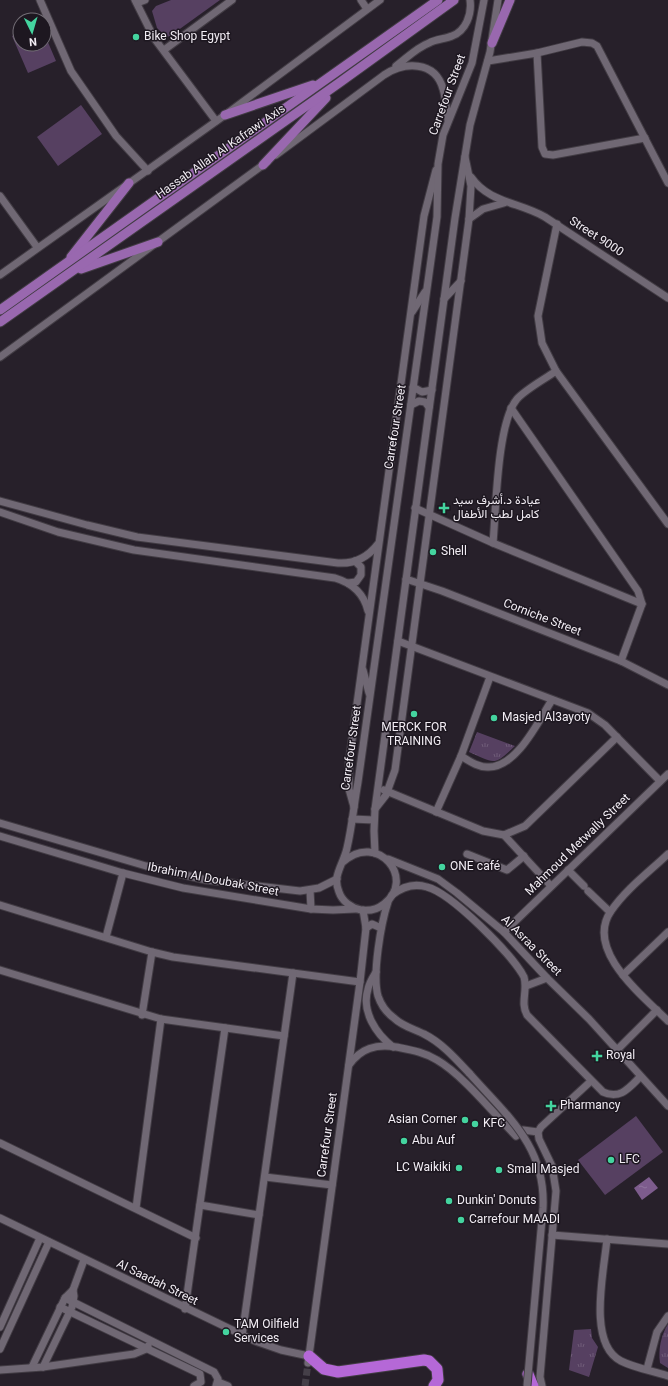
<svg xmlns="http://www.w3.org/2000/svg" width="668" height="1386" viewBox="0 0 668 1386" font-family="Georgia,Vazirmatn,serif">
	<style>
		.grass { fill: url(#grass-tufts) }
		.garden { fill: #564061 }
		.water { fill: url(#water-ripples) }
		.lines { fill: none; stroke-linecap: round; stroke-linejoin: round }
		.minor-tunnel { stroke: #453f48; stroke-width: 7; stroke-dasharray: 7 3.5; stroke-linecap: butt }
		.minor-casing { stroke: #423c44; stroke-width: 9 }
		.major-casing { stroke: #423c44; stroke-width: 11 }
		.highway-casing { stroke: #423c44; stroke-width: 13 }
		.minor { stroke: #706874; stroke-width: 7 }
		.major { stroke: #9968af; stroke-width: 9 }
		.highway { stroke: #b568d7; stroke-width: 11 }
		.minor-bridge-casing { stroke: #423c44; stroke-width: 9; stroke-linecap: butt }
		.minor-bridge { stroke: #706874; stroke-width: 7 }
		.poi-dot { fill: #44d49f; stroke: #1d1720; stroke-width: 1.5 }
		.labels { text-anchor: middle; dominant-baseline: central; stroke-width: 3; stroke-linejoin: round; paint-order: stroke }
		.poi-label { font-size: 12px; fill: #f2edf4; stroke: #1d1720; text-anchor: start }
		.street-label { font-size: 12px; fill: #f2edf4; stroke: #1d1720 }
	</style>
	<defs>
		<pattern id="grass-tufts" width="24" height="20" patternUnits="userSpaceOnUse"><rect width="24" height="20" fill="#564061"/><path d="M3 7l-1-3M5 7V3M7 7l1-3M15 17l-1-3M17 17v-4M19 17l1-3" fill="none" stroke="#6f5c78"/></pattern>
		<pattern id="water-ripples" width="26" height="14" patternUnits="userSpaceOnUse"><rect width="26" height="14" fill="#7d5c8d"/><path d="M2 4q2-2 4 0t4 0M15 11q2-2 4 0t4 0" fill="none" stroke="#90749e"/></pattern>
	</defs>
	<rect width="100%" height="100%" fill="#27202a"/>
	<!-- grass -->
	<g class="grass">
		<path d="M477,732L515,746C493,767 495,763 469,752Z"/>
		<path d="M668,1324V1368L660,1363C658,1350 661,1335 668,1324Z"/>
		<polygon points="591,1329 592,1338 598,1347 589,1377 569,1370 574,1330"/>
	</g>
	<!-- garden -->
	<g class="garden">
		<polygon points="171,0 220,0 170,36 166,37 157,28 152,11 156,6"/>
		<polygon points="20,32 20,44 44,44 44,33 56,61 28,73 12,36"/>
		<polygon points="81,105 102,134 58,166 37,137"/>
		<polygon points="636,1116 663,1152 605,1195 578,1160"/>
	</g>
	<!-- water -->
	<polygon class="water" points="649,1177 658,1188 642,1200 634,1188"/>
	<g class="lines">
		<!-- minor-tunnel -->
		<polyline class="minor-tunnel" points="305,1386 308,1363"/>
		<defs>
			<g id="minor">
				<polyline points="40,0 71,71 116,136 148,171"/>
				<polyline points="135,0 154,38 216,121"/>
				<polyline points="361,0 367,9"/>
				<polyline points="137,3 145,0"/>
				<polyline points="164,50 232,0"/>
				<polyline points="537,53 542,147 545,154 553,155 645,138"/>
				<polyline points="488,61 537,53 582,42 592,43 597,46 668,183"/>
				<path d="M396,66C407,58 416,48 429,43C436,39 445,39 452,36C466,31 472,14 470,0"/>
				<path d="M276,155L384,75C404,62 435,60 443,89C446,98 446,109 448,120"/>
				<path d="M471,177C489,203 519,202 545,217L668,298"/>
				<polyline points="0,196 37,247"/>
				<polyline points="469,219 483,209 504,203"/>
				<polyline points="557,224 538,316 542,343 556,371 668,524"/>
				<polyline points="0,275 225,115 380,0"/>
				<polyline points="444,299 461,281"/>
				<polyline points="412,312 425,292"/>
				<polyline points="0,357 267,162"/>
				<polyline points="413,387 422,392 432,390"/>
				<polyline points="411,405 419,401 425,402 429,407"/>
				<polyline points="511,408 638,591 642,604 621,661"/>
				<path d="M0,501L87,525L137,537L338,563C354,564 368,557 378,544"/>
				<polyline points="415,508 493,543 642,604"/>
				<path d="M0,512L58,532L134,550L335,578C352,583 364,594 368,611"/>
				<path d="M493,543C496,511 497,422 517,399C526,389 545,379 556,371"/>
				<polyline points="406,579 442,591 621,661 668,685"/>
				<polyline points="348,583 356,582 361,575 361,567 355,561"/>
				<polyline points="398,641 588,713 605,725 660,781"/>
				<polyline points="363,670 369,693"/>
				<path d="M461,756C469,761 479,768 489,767C517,767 539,720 552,700"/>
				<polyline points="384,790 483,831 504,835 525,826 617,737"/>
				<polyline points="354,807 349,789 349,762 424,216 436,170"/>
				<polyline points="375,809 386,795 395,770 469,219 471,186 465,157"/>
				<polyline points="436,812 461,756 490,677"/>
				<polyline points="352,819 374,820"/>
				<polyline points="0,823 146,866 206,880 300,891 319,888 337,879"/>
				<polyline points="504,835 551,886"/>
				<polyline points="0,836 123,873 183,888 311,909 333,910 355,909"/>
				<polyline points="375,853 374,831 375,809 455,218 470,125 490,52 498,0"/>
				<polyline points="467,854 507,870 524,856"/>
				<path d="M668,854C649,872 626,889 611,911C584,950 643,996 668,1021"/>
				<polyline points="388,859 438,879 457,893 504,932 547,978 589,1019 668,1106"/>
				<path d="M343,862C377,831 417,879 384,904C378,909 369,911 361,910C351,908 342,901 339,892C337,887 336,882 337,877C339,867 345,858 347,848C352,827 354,804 358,782L437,217L438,164L443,135L472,63L484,0"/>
				<polyline points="568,870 584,886"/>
				<polyline points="310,890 311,909"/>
				<polyline points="588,891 610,912"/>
				<path d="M392,895C402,887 414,883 427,887C451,893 512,954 524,977C528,990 520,1003 527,1015L603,1092C620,1100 629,1088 640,1077"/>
				<path d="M388,902C381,923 372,975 378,996C381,1005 387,1013 394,1018C402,1026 414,1029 424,1034C442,1043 456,1059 470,1074"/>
				<polyline points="0,905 152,952 173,957 360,982"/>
				<polyline points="366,928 372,924 381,928"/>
				<polyline points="504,932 668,774"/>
				<polyline points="106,937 123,873"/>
				<polyline points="0,970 161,1019 284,1036"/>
				<path d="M376,972C373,977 369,983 368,989C361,1011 376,1034 393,1047"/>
				<polyline points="623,975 668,932"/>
				<polyline points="526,986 547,978"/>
				<polyline points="142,1015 152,952"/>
				<polyline points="617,1050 657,1010"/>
				<path d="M349,1065C361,1048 376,1044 396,1047C411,1050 424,1052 437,1060C463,1075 494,1114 516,1136L523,1130L538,1132"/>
				<polyline points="0,1143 196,1238"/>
				<polyline points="265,1177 332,1185"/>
				<polyline points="200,1205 259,1215"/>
				<polyline points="136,1208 161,1019"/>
				<polyline points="0,1218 255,1341 281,1350 309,1356"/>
				<polyline points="552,1235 668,1244"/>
				<path d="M607,1239C604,1271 587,1344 621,1361C635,1368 653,1371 668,1376"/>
				<polyline points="65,1298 214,1372 218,1379 216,1386"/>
				<polyline points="60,1307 200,1374 201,1382 194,1386"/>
				<polyline points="185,1309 225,1028"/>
				<polyline points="0,1327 40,1238"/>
				<polyline points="242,1336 293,973"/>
				<polyline points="0,1349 49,1242"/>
				<polyline points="308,1363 360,982 366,928 363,910"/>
				<polyline points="32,1367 65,1298 73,1290 84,1260"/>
				<polyline points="43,1367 72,1307 74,1296 73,1290"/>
				<polyline points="647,1369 657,1332 668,1316"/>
				<polyline points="0,1370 43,1367 134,1354 146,1349 148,1346"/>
				<polyline points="218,1382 228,1386"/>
				<polyline points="542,1386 540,1377 556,1191 552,1166 539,1139 538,1132 541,1127 591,1081"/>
			</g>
			<g id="major">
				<polyline points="492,43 510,0"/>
				<polyline points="225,115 313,85"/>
				<polyline points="263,165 326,98"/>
				<polyline points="71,257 129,183"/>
				<polyline points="81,269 158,242"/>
				<polyline points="0,310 438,0"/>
				<polyline points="0,322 339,83 454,0"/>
			</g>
			<g id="highway">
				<polyline points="309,1356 324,1369 338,1372 424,1360 429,1361 437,1369 438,1380 434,1386"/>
				<polyline points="528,1374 533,1386"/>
			</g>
		</defs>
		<!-- minor casing -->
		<use href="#minor" class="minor-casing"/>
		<!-- major casing -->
		<use href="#major" class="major-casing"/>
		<!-- highway casing -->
		<use href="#highway" class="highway-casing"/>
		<!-- minor -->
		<use href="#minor" class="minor"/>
		<!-- major -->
		<use href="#major" class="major"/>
		<!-- highway -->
		<use href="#highway" class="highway"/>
		<defs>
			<path id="minor-bridge" d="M470,1074C507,1116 546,1146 543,1208L527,1386"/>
		</defs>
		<!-- minor-bridge casing -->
		<use href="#minor-bridge" class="minor-bridge-casing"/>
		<!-- minor-bridge -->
		<use href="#minor-bridge" class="minor-bridge"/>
	</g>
	<!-- markers -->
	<g class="poi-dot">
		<circle cx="136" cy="37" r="4"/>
		<path d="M442 502h4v4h4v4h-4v4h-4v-4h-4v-4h4z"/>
		<circle cx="433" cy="552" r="4"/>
		<circle cx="414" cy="714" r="4"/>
		<circle cx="494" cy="718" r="4"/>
		<circle cx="442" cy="867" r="4"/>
		<path d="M595 1050h4v4h4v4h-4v4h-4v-4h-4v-4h4z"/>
		<path d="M549 1100h4v4h4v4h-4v4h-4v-4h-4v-4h4z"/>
		<circle cx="465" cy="1120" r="4"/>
		<circle cx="475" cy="1124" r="4"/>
		<circle cx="404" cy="1141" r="4"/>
		<circle cx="611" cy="1160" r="4"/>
		<circle cx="459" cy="1168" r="4"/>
		<circle cx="499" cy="1170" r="4"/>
		<circle cx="449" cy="1201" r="4"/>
		<circle cx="461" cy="1220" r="4"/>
		<circle cx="226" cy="1332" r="4"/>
	</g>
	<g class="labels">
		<!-- poi labels -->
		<g class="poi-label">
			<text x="144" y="37">Bike Shop Egypt</text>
			<text x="453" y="501">عيادة د.أشرف سيد<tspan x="453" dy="14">كامل لطب الأطفال</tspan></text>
			<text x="441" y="552">Shell</text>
			<text x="502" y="718">Masjed Al3ayoty</text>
			<text x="414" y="728" text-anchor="middle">MERCK FOR<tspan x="414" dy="14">TRAINING</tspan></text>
			<text x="450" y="867">ONE café</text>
			<text x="606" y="1056">Royal</text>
			<text x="560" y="1106">Pharmancy</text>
			<text x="457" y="1120" text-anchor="end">Asian Corner</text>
			<text x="483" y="1124">KFC</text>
			<text x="412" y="1141">Abu Auf</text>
			<text x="619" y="1160">LFC</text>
			<text x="451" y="1168" text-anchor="end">LC Waikiki</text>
			<text x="507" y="1170">Small Masjed</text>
			<text x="457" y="1201">Dunkin' Donuts</text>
			<text x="469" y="1220">Carrefour MAADI</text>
			<text x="234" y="1325">TAM Oilfield<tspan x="234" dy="14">Services</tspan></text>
		</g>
		<!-- street labels -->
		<g class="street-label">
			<text transform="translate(448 95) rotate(-70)">Carrefour Street</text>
			<text transform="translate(221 152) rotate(-35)">Hassab Allah Al Kafrawi Axis</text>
			<text transform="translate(596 237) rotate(33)">Street 9000</text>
			<text transform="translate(396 427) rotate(-81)">Carrefour Street</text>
			<text transform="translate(542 618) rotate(21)">Corniche Street</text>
			<text transform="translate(352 748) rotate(-82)">Carrefour Street</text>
			<text transform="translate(578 845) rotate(-44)">Mahmoud Metwally Street</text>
			<text transform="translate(213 880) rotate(11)">Ibrahim Al Doubak Street</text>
			<text transform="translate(531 946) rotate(45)">Al Asraa Street</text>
			<text transform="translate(328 1135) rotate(-82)">Carrefour Street</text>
			<text transform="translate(157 1283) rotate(26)">Al Saadah Street</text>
		</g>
	</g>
	<!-- north arrow -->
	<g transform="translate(32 32) rotate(175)"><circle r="19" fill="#1d1720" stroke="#726d75"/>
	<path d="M0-3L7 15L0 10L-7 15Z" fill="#44d49f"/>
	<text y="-6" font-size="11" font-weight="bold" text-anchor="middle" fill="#f2edf4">N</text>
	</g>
</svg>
